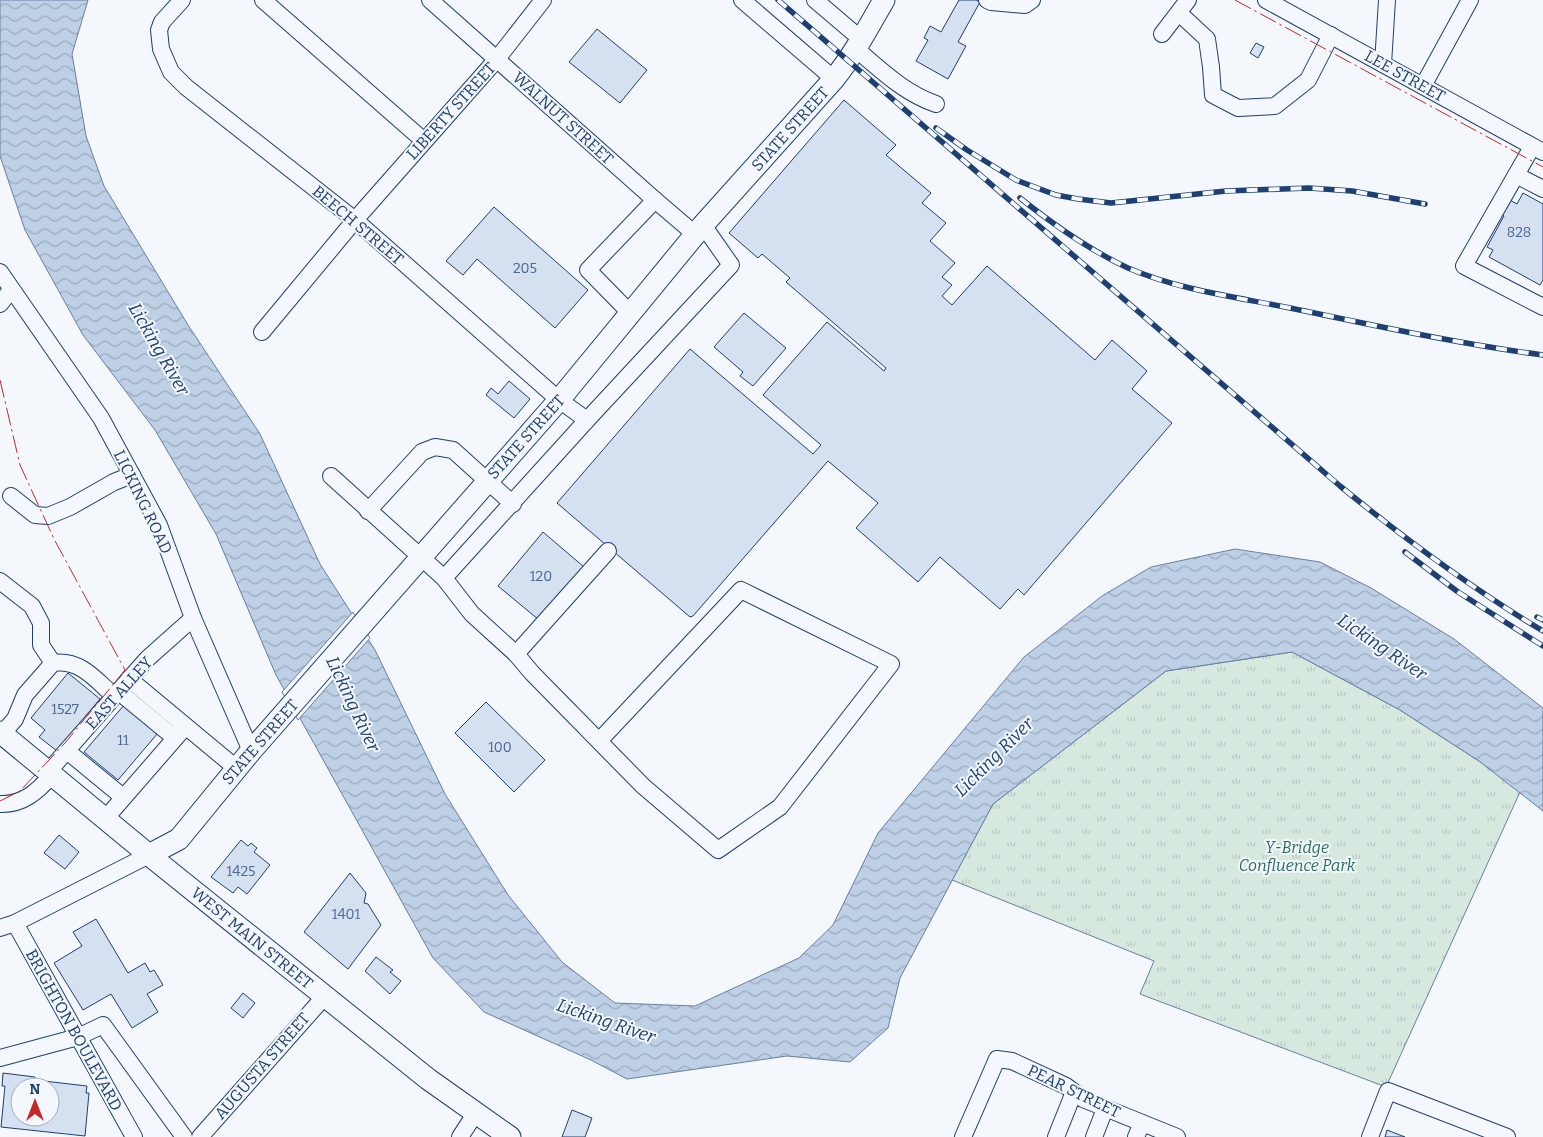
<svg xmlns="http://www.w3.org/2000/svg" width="1543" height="1137" viewBox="0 0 1543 1137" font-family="Bitter,serif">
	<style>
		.park { fill: url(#park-tufts); stroke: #687fa3 }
		.water { fill: url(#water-waves); stroke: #687fa3 }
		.pier { fill: #f4f7fb; stroke: #687fa3 }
		.building { fill: #d5e0f0; stroke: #1d3f73; fill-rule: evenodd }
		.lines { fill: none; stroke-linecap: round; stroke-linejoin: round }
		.minor-casing { stroke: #1d3f73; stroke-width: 18 }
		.major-casing { stroke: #1d3f73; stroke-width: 23 }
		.minor { stroke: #f4f7fb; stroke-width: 16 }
		.major { stroke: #f4f7fb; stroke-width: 21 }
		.rail-casing { stroke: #1d3f73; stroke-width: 5.5 }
		.rail { stroke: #f4f7fb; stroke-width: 4; stroke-dasharray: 11; stroke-linecap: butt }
		.power { stroke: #c62828; stroke-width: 1; stroke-dasharray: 18 4 2.5 4; stroke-linecap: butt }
		.labels { text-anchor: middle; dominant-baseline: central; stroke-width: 4; stroke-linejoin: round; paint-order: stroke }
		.number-label { font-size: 14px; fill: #4b6792 }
		.street-label { font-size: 16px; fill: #1d3f73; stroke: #f4f7fb }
		.park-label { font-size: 16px; font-style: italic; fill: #2c6c60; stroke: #f4f7fb }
		.water-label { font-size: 18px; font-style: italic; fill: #1d3f73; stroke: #f4f7fb }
	</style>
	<defs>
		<pattern id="park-tufts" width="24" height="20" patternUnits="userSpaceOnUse" patternTransform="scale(1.25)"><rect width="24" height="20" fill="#d7e8df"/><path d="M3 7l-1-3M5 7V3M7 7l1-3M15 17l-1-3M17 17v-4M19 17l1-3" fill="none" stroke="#b8c8c3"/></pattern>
		<pattern id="water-waves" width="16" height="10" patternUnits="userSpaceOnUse" patternTransform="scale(1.25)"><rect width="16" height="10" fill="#bed0e5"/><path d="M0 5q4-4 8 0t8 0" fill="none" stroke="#9aaabe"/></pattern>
	</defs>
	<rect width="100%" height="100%" fill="#f4f7fb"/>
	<!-- park -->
	<polygon class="park" points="1292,652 1400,710 1479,761 1520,792 1386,1087 1140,994 1154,961 952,880 993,804 1166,671"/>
	<!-- water -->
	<polygon class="water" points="0,0 88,0 72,54 86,136 104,186 188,325 260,434 320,564 375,650 445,794 508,895 562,962 615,1003 695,1006 799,958 833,925 878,833 1024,657 1102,596 1151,567 1235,549 1320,562 1371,588 1454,639 1543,708 1543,811 1479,761 1400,710 1292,652 1166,671 993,804 900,978 888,1028 850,1062 787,1056 627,1079 591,1060 484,1012 433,958 276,675 216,534 155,430 83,335 25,230 0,156"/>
	<!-- pier -->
	<polygon class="pier" points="353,612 370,638 298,720 282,692"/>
	<!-- building -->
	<g class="building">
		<polygon points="959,0 976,0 980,2 958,42 966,46 948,79 916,61 928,40 924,38 930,26 941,32"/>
		<polygon points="597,29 647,70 620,103 569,62"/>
		<polygon points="1256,43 1264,47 1258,58 1250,53"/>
		<polygon points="844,100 896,145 886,155 931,193 922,203 946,223 930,241 955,263 942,277 952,285 942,296 952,305 987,266 1095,360 1112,340 1147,371 1132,389 1172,423 1024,595 1018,589 1000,609 940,557 918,582 856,528 878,503 828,461 693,616 690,617 557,503 690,349 813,454 821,445 763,395 827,322 884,371 886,368 786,282 790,278 762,254 758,258 729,233"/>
		<polygon points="1523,193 1543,204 1543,280 1540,285 1489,257 1493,250 1487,247 1504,216 1500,214 1508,199 1517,204"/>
		<polygon points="494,207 588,290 555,328 477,259 463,275 446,261"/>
		<polygon points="744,313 786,348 753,386 740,376 743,372 714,347"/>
		<polygon points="509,381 530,399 514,418 486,395 491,388 498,394"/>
		<polygon points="543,532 584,567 539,620 498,586"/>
		<polygon points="68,673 100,699 57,751 39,737 45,730 31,718"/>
		<polygon points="136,691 169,720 118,780 84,752"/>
		<polygon points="486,702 545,760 514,792 455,733"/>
		<polygon points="59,835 79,852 65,869 44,853"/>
		<polygon points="241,840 248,846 251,843 257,848 254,852 270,865 247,894 238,887 233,893 211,877"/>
		<polygon points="350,873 366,893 364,903 368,904 381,925 348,969 304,932"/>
		<polygon points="96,919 128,973 145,963 150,972 154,970 163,985 147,994 158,1012 132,1028 111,994 83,1010 54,963 82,946 73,932"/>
		<polygon points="376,957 393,970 390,972 401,981 390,994 365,971"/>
		<polygon points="243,993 255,1003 243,1018 231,1008"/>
		<path d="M3,1073L35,1077V1080L87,1086L86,1093H89L85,1136L1,1127L5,1086H2ZM20,1087H50V1117H20Z"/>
		<polygon points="572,1110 592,1118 585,1137 562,1137"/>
		<polygon points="1387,1130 1405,1137 1385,1137"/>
	</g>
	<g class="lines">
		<defs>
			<g id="minor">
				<polyline points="182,0 162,22 159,30 161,49 171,72 186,87 355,220 559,400 587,420"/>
				<polyline points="263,0 424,141"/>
				<polyline points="430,0 655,200 696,235"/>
				<polyline points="742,0 834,79"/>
				<polyline points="815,0 862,40"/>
				<polyline points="987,0 991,2 1025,5 1032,0"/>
				<polyline points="1266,0 1543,152"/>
				<polyline points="1179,13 1207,39 1211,67 1213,95 1238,108 1275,106 1308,80 1331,35"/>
				<polyline points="1162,34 1188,0"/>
				<path d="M856,49C881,70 904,93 936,104"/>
				<polyline points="1383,64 1387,0"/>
				<polyline points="1423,86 1470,0"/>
				<polyline points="1532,147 1464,266 1543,307"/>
				<polyline points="1516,175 1543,189"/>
				<polyline points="0,272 101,418 159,525 193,618 251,751"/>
				<polyline points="0,304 11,290"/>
				<polyline points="631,314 588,270 655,200"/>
				<polyline points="262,332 355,220 497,59 543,0"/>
				<polyline points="331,476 444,578 587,420 731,265 703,225"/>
				<polyline points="11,496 35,515 48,516 70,507 114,482 132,475"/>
				<polyline points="368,511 422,452 435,447 453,450 513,504"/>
				<polyline points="444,578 472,614 516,654 532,673 643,786 718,850 780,807 891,664 741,590 599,741"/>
				<polyline points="0,581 32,606 41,623 41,645 53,663"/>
				<polyline points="516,654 608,551"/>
				<polyline points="129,679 236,768"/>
				<polyline points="118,691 175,738"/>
				<path d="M2,734L15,719L25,695L53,663C80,659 95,679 114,696"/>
				<polyline points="67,751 123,797"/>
				<polyline points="48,772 147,659 193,618"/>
				<path d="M0,804C23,805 38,791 52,775"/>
				<polyline points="105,819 185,727"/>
				<polyline points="15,923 134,1137"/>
				<polyline points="0,928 15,923 149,855"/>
				<polyline points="0,1058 78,1037 103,1025 184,1137"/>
				<polyline points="200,1137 325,996"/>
				<polyline points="460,1137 475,1114"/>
				<polyline points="963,1137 997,1059 1012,1061 1066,1086 1083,1099 1177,1137"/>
				<polyline points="1056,1137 1074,1092"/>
				<polyline points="1094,1137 1105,1109"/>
				<polyline points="1136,1137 1142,1123"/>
				<polyline points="1370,1137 1388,1091 1507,1137"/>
			</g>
			<g id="major">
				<polyline points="0,732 149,855 428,1079 510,1137"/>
				<path d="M149,855L179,839L251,751L559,400L703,225L834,79C854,54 868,28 884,0"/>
			</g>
		</defs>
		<!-- minor casing -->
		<use href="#minor" class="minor-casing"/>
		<!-- major casing -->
		<use href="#major" class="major-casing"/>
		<!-- minor -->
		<use href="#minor" class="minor"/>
		<!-- major -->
		<use href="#major" class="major"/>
		<defs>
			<g id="rail">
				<path d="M778,0L1340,486C1405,539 1471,588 1543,631"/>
				<polyline points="936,128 967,150 1016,180 1056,195 1078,199 1111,203 1226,191 1309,188 1352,191 1425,204"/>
				<path d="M1020,198C1054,225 1089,250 1128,268C1179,290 1236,297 1290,308C1373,325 1459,344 1543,355"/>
				<polyline points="1405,552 1458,592 1543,646"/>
				<polyline points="1537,617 1543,620"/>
			</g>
		</defs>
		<!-- rail casing -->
		<use href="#rail" class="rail-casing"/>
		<!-- rail -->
		<use href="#rail" class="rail"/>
		<!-- power -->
		<g class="power">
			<polyline points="1235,0 1543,167"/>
			<polyline points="0,380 20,465 54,539 125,670 65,743 20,791 0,801"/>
		</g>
	</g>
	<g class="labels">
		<!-- number labels -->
		<g class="number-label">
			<text x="1519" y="232">828</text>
			<text x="525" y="268">205</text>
			<text x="541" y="576">120</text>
			<text x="65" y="709">1527</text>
			<text x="123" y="740">11</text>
			<text x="500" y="747">100</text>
			<text x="241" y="871">1425</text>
			<text x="346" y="914">1401</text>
		</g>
		<!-- street labels -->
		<g class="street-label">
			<text transform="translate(1405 76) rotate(29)">LEE STREET</text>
			<text transform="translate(451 111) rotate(-48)">LIBERTY STREET</text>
			<text transform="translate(563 118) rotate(42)">WALNUT STREET</text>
			<text transform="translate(790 129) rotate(-48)">STATE STREET</text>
			<text transform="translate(358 225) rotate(40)">BEECH STREET</text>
			<text transform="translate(526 437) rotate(-48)">STATE STREET</text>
			<text transform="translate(143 502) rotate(64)">LICKING ROAD</text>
			<text transform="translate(119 693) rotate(-48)">EAST ALLEY</text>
			<text transform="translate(260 742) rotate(-49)">STATE STREET</text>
			<text transform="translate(252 938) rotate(39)">WEST MAIN STREET</text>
			<text transform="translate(74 1030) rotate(61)">BRIGHTON BOULEVARD</text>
			<text transform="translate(262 1066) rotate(-49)">AUGUSTA STREET</text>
			<text transform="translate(1074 1091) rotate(26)">PEAR STREET</text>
		</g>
		<!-- park labels -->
		<g class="park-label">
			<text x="1297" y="847">Y-Bridge<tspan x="1297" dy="18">Confluence Park</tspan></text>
		</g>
		<!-- water labels -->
		<g class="water-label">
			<text transform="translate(159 349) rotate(60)">Licking River</text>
			<text transform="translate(1382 647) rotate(34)">Licking River</text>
			<text transform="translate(353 704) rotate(65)">Licking River</text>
			<text transform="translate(994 757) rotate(-45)">Licking River</text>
			<text transform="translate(606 1021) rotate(19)">Licking River</text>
		</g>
	</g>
	<!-- north arrow -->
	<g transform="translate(35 1102)"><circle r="24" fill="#f4f7fb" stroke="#9eadc5"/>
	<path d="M0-4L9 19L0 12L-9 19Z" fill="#c62828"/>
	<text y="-8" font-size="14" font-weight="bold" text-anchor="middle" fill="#1d3f73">N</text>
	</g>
</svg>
